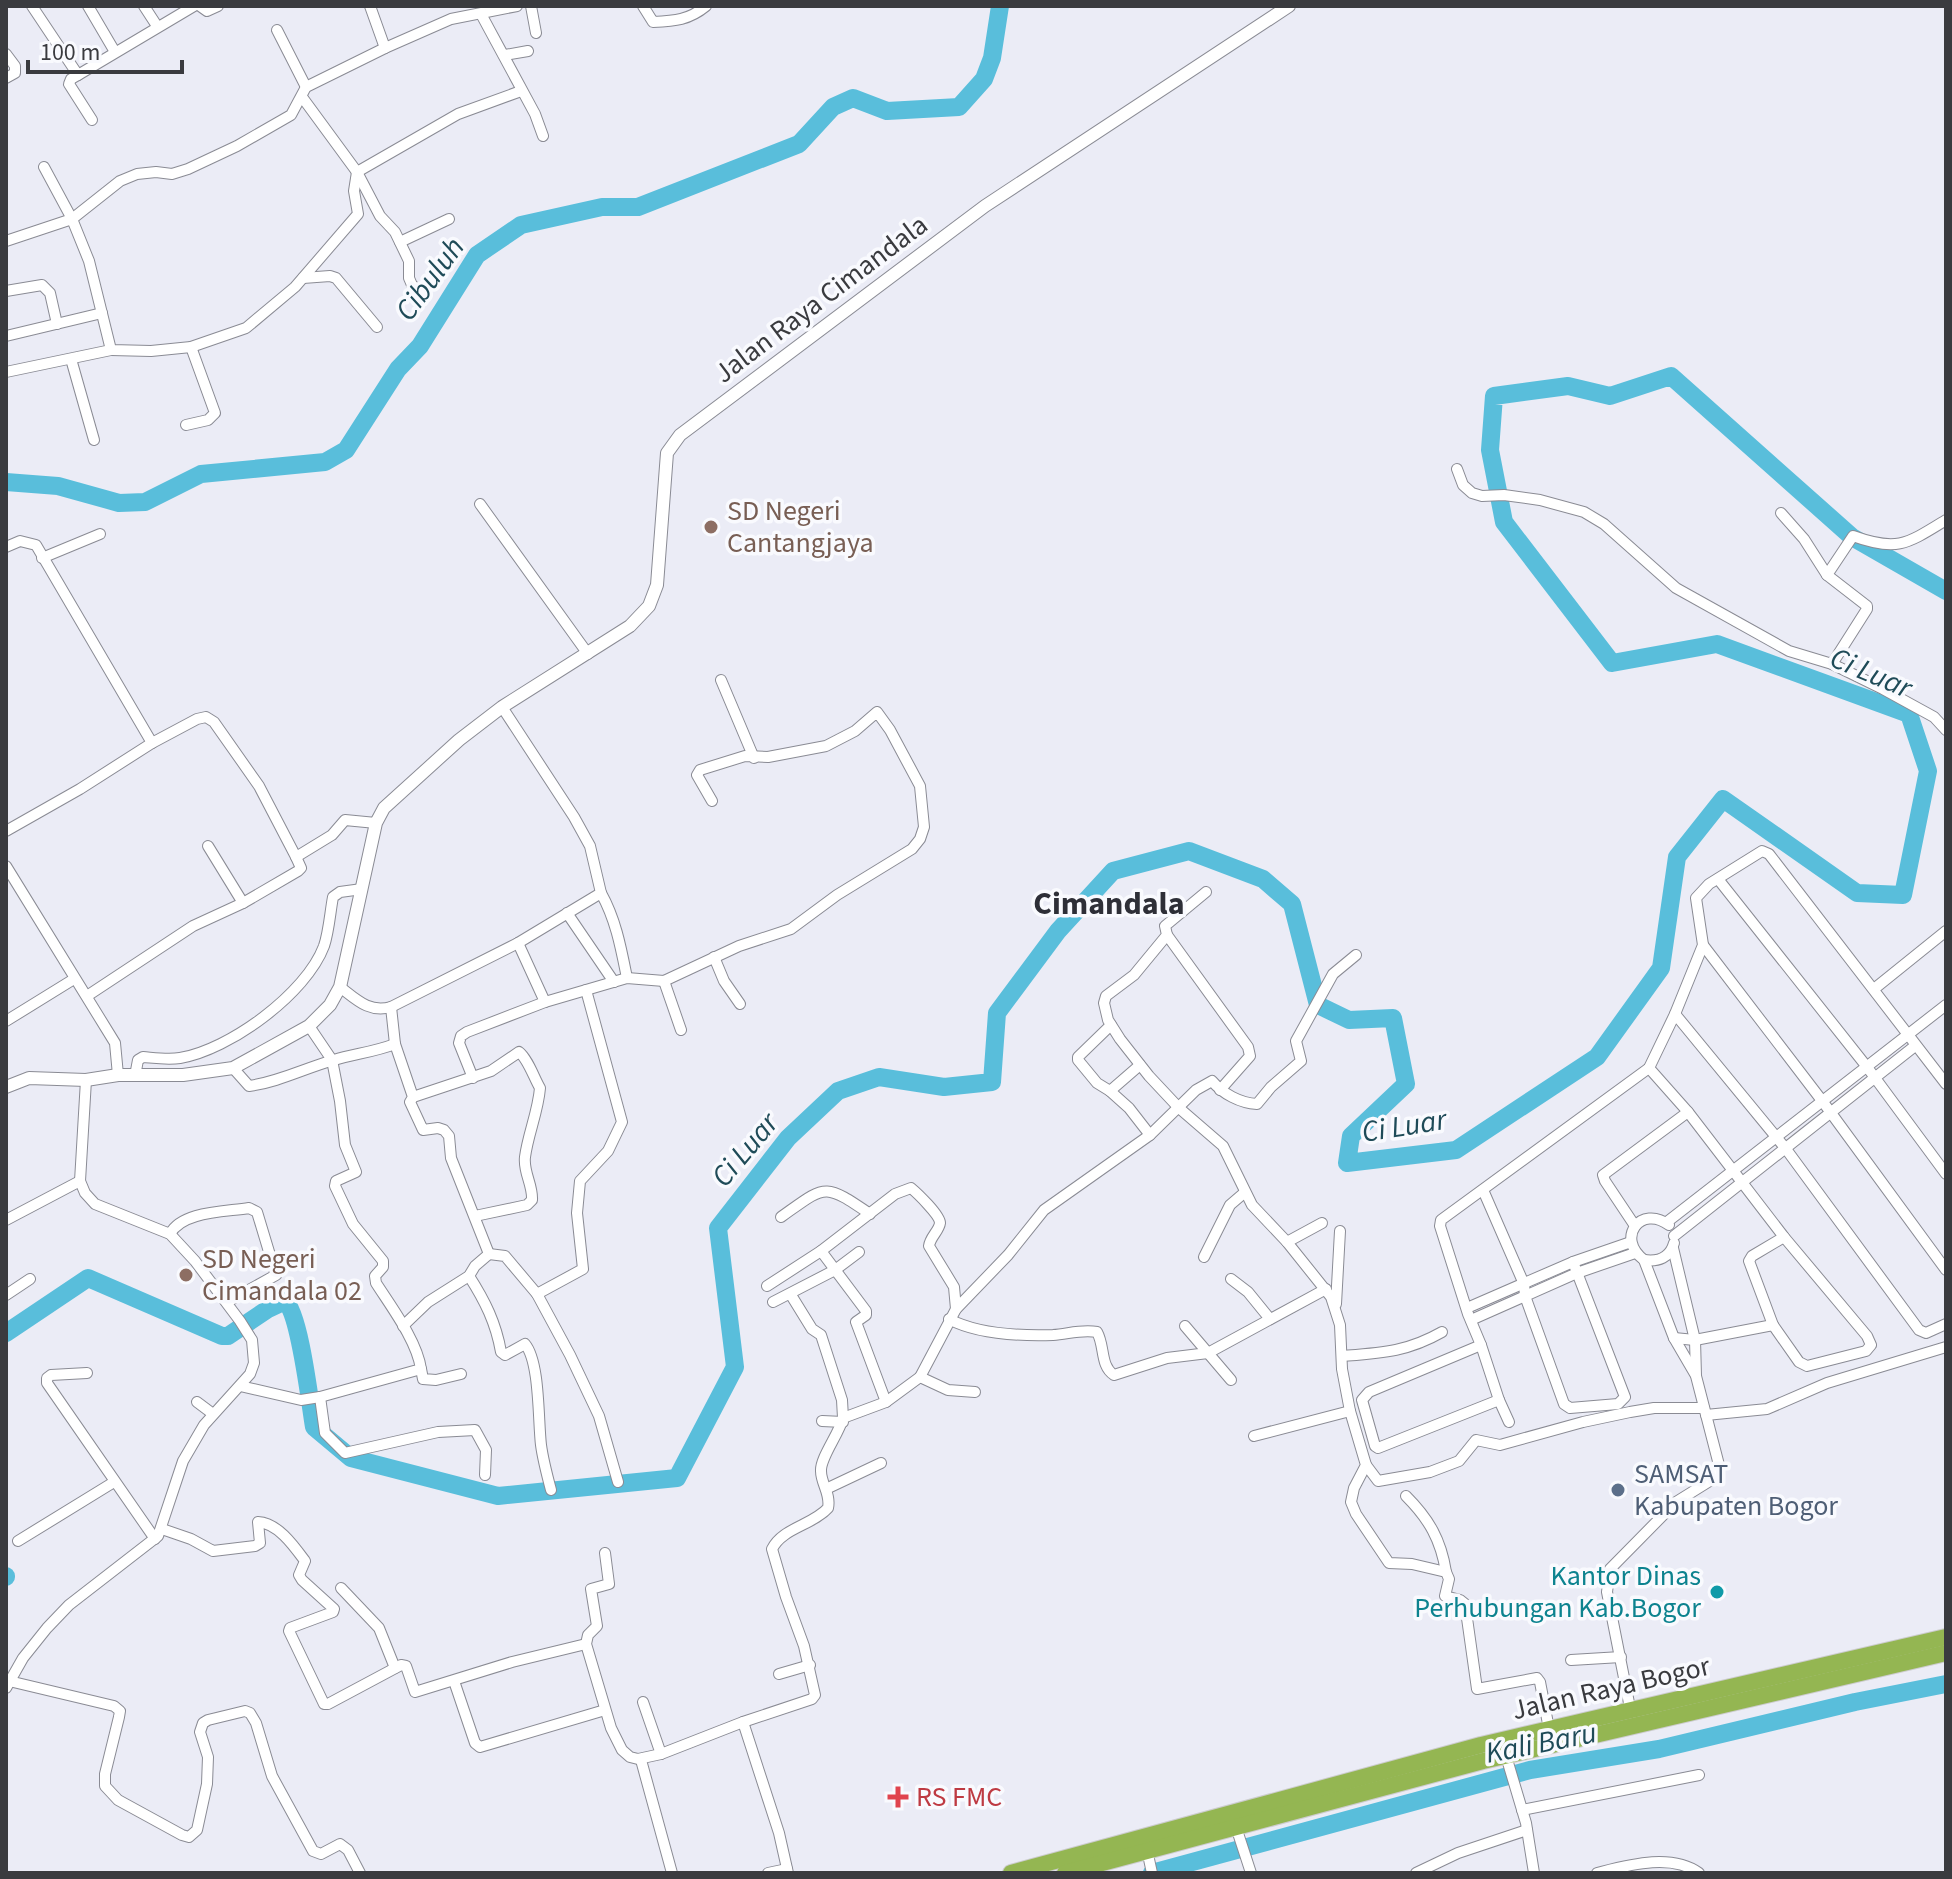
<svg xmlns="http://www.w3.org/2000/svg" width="1952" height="1879" viewBox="0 0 1952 1879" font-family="'Source Sans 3',sans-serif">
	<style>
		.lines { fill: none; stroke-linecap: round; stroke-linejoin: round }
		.river { stroke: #59bedb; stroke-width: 18 }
		.minor-casing { stroke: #8a8b94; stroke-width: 12 }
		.tertiary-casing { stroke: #8a8b94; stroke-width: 14 }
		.trunk-casing { stroke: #cccccd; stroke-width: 18 }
		.minor { stroke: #fff; stroke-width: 10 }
		.tertiary { stroke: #fff; stroke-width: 12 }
		.trunk { stroke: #94b652; stroke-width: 16 }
		.education-dot { fill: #8d6e63; stroke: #f9fafe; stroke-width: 3 }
		.service-dot { fill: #5c6f8a; stroke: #f9fafe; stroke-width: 3 }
		.culture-dot { fill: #0f9aa8; stroke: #f9fafe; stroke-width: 3 }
		.health-dot { fill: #e0444e; stroke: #f9fafe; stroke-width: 3 }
		.labels { text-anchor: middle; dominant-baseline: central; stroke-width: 7; stroke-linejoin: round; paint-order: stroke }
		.street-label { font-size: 28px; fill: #3a3b3f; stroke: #f9fafe }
		.education-label { font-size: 28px; fill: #785e54; stroke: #f9fafe; text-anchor: start }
		.service-label { font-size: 28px; fill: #4e5e75; stroke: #f9fafe; text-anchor: start }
		.culture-label { font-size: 28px; fill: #0d838f; stroke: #f9fafe; text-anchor: end }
		.health-label { font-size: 28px; fill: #be3a42; stroke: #f9fafe; text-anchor: start }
		.water-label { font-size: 30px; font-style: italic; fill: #1f4b58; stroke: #f9fafe }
		.quarter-label { font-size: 32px; font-weight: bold; fill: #2e2f37; stroke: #f9fafe }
	</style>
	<rect width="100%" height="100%" fill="#ebecf6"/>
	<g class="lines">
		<!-- river -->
		<g class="river">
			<polyline points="6,482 58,486 119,503 145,502 201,474 325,462 346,450 398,369 420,346 477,255 521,225 602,207 638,207 799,144 833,107 853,98 887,111 959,107 984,79 992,58 1000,6"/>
			<path d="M6,1333L88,1278L222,1336H228L268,1309L285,1301C300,1314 310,1404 314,1427L351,1458L498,1496L677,1478L735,1367L718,1228L788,1138L838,1091L879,1077L944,1087L992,1082L997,1013L1058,931L1113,871L1189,851L1263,879L1292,904L1318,1005L1349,1020L1393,1018L1406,1084L1351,1136L1347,1163L1456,1150L1597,1057L1661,968L1677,857L1723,799L1857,893L1903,895L1928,771L1909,714L1717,644L1612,663L1504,522L1490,450L1494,396L1568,386L1610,396L1671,376L1852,537L1946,591"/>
			<polyline points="6,1576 6,1577"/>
			<polyline points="1152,1873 1530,1770 1659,1749 1855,1702 1946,1684"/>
		</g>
		<defs>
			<g id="minor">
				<polyline points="32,6 78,75 194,6"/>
				<polyline points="88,6 115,52"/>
				<polyline points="144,6 157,26"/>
				<polyline points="200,6 207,11 218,6"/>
				<polyline points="370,6 385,48"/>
				<polyline points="531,6 536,33"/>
				<path d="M643,6L653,22C675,21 689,20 706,6"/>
				<polyline points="481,14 535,114 543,136"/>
				<polyline points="277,30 306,87"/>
				<polyline points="6,54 15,66 15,73 6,78"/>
				<polyline points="505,55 528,51"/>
				<polyline points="78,75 71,79 69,84 92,120"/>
				<polyline points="302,97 357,172 380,216 395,232 409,261 409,278 412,285 423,293"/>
				<polyline points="44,167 72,219 89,261 111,350 151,351 191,347 246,328 295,287 358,214 354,191 357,172 458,114 521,91"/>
				<polyline points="6,241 72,219 120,181 137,174 156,172 172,174 188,169 237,146 291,115 306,87 385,48 451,19 517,6"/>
				<polyline points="400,242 449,219"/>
				<polyline points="303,278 330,276 336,278 377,327"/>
				<polyline points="6,291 42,285 50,293 57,324"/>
				<polyline points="6,336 102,313"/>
				<polyline points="71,359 94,440"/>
				<polyline points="6,372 111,350"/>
				<polyline points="186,425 208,420 215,413 191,347"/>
				<polyline points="1457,469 1463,485 1472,493 1482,496 1504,495 1540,500 1584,512 1604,524 1676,588 1789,651 1832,664 1883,689 1934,717 1946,730"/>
				<polyline points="480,504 588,654"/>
				<polyline points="1781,513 1804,539 1827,575"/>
				<polyline points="6,547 20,541 36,545 152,743"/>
				<polyline points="42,558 100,534"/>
				<path d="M1832,664L1867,609V606L1827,575L1853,536C1897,552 1907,544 1946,520"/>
				<polyline points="721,680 754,758"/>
				<polyline points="6,831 80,789 152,743 197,719 206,717 214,722 259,786 296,857 301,868 298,871 243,903 193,926 87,996"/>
				<polyline points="208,846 243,903"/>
				<polyline points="296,857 332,835 345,820 376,823"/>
				<polyline points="6,866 115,1043 118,1075"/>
				<polyline points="1718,879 1867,1067 1946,1174"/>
				<polyline points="1206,892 1165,926 1167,935 1134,975 1106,996 1104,1003 1108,1020 1120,1039 1149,1076 1179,1108 1223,1146 1252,1205 1287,1242 1331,1297 1340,1325 1342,1369 1350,1411 1366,1465 1354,1488 1351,1502 1356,1514 1389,1563 1412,1564 1446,1572 1449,1579 1445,1596 1460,1600 1465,1604 1477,1689 1537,1678 1540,1682 1549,1729"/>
				<path d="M601,893C616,920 621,948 627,978"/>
				<polyline points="567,913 614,982"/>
				<polyline points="1167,935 1248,1047 1250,1056 1220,1090"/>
				<polyline points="518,943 545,1002"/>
				<polyline points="1703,945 1823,1102 1946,1270"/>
				<polyline points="714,957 724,981 740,1004"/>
				<polyline points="664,981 681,1030"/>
				<path d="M340,987C357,1000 369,1013 391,1007L518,943L601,893L590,846L574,817L502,707"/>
				<polyline points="1874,989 1946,931"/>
				<polyline points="391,1007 395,1044 413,1097 410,1102 423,1130 438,1128 444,1130 449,1136 451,1158 489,1254"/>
				<polyline points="1675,1014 1786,1149 1919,1330 1926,1333 1946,1324"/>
				<polyline points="6,1021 74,979"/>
				<polyline points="1111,1025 1078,1057 1078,1060 1097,1083 1110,1091 1140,1065"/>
				<path d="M233,1068L249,1086C279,1082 305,1068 334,1060C354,1054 374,1052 395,1044"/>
				<path d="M135,1076L138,1060L143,1057C155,1058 168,1060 180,1058C229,1050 306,994 324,946C329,931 330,913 333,897L340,892L362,889"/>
				<polyline points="473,1078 459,1043 461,1036 467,1032 545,1002 627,978 664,981 739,946 791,929 837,895 912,849 920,839 924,827 920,786 890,730 877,712 855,731 826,746 768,757 745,756 700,770 697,775 712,801"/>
				<polyline points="1110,1091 1129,1108 1150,1135"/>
				<path d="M413,1097L491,1071L519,1052C528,1059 534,1078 540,1088C538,1112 528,1134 525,1157C523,1172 533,1185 532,1200L527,1205L475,1216"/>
				<polyline points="1483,1190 1524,1284 1525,1296 1564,1404 1570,1408 1618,1404 1625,1397 1573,1262"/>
				<path d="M781,1217C826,1185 823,1182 870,1214"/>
				<polyline points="6,1220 80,1181"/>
				<polyline points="1667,1222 1946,1005"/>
				<path d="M1669,1225C1641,1204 1615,1238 1644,1260L1674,1338L1695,1374"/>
				<polyline points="1635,1226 1605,1181 1603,1175 1688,1112 1649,1068"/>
				<path d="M170,1234C182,1211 225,1212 249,1208L257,1212L276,1275L227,1302"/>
				<polyline points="1674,1236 1915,1046"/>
				<polyline points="1287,1242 1322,1223"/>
				<polyline points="821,1251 866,1311 866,1315 856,1322 886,1402"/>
				<polyline points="489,1254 505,1256 537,1294 570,1355 599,1416 618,1482"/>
				<polyline points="1204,1257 1230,1205 1244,1193"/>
				<path d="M1644,1260C1658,1262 1670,1258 1674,1243"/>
				<path d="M469,1276C485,1301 496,1323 501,1352L505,1355L525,1344C540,1362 538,1420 541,1445C543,1460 547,1475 551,1490"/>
				<polyline points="1231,1279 1248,1292 1270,1319"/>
				<path d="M767,1286L821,1251L895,1194L911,1188C917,1193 940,1215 940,1223C939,1231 930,1237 929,1246L954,1287L956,1309"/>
				<polyline points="537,1294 583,1269 577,1213 580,1181 608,1151 622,1122 586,990"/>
				<polyline points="6,1295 30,1279"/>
				<polyline points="791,1295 812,1329 821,1335 842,1400 843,1418"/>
				<polyline points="773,1302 835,1270 859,1252"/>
				<polyline points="1336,1304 1340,1231"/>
				<polyline points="1467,1308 1573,1262 1631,1242"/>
				<path d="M949,1319C977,1334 1021,1336 1053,1335C1068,1334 1082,1329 1097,1332C1105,1346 1100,1366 1114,1375L1167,1358L1208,1353L1326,1289"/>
				<polyline points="1471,1320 1577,1273 1635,1253"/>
				<polyline points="1773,1325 1749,1261 1752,1256 1784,1237"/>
				<polyline points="403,1326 428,1302 469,1276 475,1266 489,1254"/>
				<polyline points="1185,1326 1231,1380"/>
				<polyline points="1674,1338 1695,1340 1773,1325 1799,1362 1807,1366 1866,1351 1871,1345 1867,1336 1784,1237 1688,1112"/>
				<polyline points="1481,1345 1499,1400 1509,1422"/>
				<path d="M1342,1356C1381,1353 1407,1352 1442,1332"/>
				<polyline points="421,1369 423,1379 436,1380 461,1374"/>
				<polyline points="87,1373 51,1375 47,1378 47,1383 155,1539"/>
				<polyline points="920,1377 948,1390 975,1392"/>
				<path d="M240,1386L301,1400L320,1397L421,1369C417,1341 392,1308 376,1283L375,1276L383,1267V1261L353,1224L335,1186L336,1181L356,1172L345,1145L340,1101L332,1060L309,1026"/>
				<polyline points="320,1397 325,1433 345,1453 438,1432 475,1430 486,1450 485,1475"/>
				<polyline points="1499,1400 1378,1448 1375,1446 1362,1400 1369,1392 1481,1345 1468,1314 1440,1226 1441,1220 1649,1068 1675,1014 1703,945 1696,898 1709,884 1762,851 1769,854 1946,1084"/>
				<polyline points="197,1402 213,1414"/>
				<polyline points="1706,1415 1767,1409 1827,1383 1946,1347"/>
				<polyline points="822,1421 843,1422"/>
				<polyline points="1254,1436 1350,1411"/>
				<polyline points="1366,1465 1378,1481 1430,1472 1459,1461 1476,1440 1500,1445 1583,1422 1630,1412 1654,1408 1704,1408"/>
				<polyline points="826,1489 881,1463"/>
				<path d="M1406,1496C1429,1519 1441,1540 1446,1572"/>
				<path d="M162,1529L191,1539L213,1551L255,1546L260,1543L258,1522C278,1523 294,1546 305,1561L299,1575L302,1580L334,1609L333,1612L290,1628L289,1631L324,1704H328L401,1665L406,1666L415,1692L512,1662L586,1644"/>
				<polyline points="18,1541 114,1482"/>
				<path d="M605,1553L609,1584L591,1589L597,1626L588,1635L586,1644L611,1728L622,1750L630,1757L638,1759L661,1754L743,1722L812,1699L815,1695L804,1646L786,1597L772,1549C782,1528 813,1525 828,1508C831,1494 821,1484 821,1471C820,1458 839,1434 843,1418L886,1402L920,1377L956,1309L1008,1255L1044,1210L1150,1135L1196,1090L1212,1081C1223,1094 1240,1103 1257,1104L1271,1087L1301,1061L1296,1041L1333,974L1356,955"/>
				<polyline points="341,1588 379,1628 395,1668"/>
				<polyline points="1571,1660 1621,1657"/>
				<polyline points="779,1674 810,1665"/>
				<polyline points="9,1681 114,1706 120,1711 119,1717 105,1774 105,1786 118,1800 182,1835 189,1837 197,1830 207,1784 208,1757 200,1732 203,1723 208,1720 245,1711 250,1713 256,1723 272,1776 313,1851 321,1854 340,1844 348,1850 360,1873"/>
				<polyline points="454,1681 475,1743 480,1747 605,1710"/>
				<polyline points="6,1688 23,1658 47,1628 69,1605 158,1536 183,1461 204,1425 250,1374 254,1363 252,1340 240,1321 195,1261 170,1234 95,1204 85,1193 80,1181 86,1080"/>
				<polyline points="643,1702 661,1754"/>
				<polyline points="1631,1713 1607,1592 1610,1569 1676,1502 1713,1479 1719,1465 1696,1376 1695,1340 1673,1248"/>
				<polyline points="743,1722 779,1833 788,1873"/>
				<polyline points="1506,1756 1526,1823 1534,1873"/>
				<polyline points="641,1760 672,1873"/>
				<polyline points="1522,1810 1699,1775"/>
				<polyline points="1236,1827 1251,1873"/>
				<polyline points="1147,1850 1152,1873"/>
				<polyline points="768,1873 787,1869"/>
				<polyline points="1416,1873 1458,1853 1527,1830"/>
				<path d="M1597,1873C1629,1865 1671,1853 1699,1873"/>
			</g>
			<polyline id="tertiary" points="6,1087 29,1078 86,1080 118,1075 183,1075 233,1068 309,1026 330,1005 340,987 376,823 384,808 459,740 502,707 630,626 649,606 657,585 667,453 680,435 985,206 1289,6"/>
			<g id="trunk">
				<polyline points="1011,1873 1481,1745 1946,1637"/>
				<polyline points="1065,1873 1483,1761 1946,1653"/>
			</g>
		</defs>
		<!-- minor casing -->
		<use href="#minor" class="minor-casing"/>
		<!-- tertiary casing -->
		<use href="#tertiary" class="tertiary-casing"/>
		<!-- trunk casing -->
		<use href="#trunk" class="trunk-casing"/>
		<!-- minor -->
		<use href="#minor" class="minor"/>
		<!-- tertiary -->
		<use href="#tertiary" class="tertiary"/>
		<!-- trunk -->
		<use href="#trunk" class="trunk"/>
	</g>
	<!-- markers -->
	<g class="education-dot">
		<circle cx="711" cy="527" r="8"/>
		<circle cx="186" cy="1275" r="8"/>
	</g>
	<circle class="service-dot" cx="1618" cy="1490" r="8"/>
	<circle class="culture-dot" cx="1717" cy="1592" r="8"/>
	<path class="health-dot" d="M894 1785h8v8h8v8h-8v8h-8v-8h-8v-8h8z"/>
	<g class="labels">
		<!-- street labels -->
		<g class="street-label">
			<text transform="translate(821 299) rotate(-37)">Jalan Raya Cimandala</text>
			<text transform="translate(1611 1688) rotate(-13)">Jalan Raya Bogor</text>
		</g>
		<!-- education labels -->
		<g class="education-label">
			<text x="727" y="511">SD Negeri<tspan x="727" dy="32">Cantangjaya</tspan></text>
			<text x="202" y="1259">SD Negeri<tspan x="202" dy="32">Cimandala 02</tspan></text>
		</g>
		<!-- service labels -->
		<g class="service-label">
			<text x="1634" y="1474">SAMSAT<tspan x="1634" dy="32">Kabupaten Bogor</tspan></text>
		</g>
		<!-- culture labels -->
		<g class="culture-label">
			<text x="1701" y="1576">Kantor Dinas<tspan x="1701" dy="32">Perhubungan Kab.Bogor</tspan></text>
		</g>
		<!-- health labels -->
		<g class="health-label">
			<text x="916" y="1797">RS FMC</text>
		</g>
		<!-- water labels -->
		<g class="water-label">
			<text transform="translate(430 279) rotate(-54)">Cibuluh</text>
			<text transform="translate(1871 673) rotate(23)">Ci Luar</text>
			<text transform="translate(1404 1126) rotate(-9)">Ci Luar</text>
			<text transform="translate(745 1150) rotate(-50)">Ci Luar</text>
			<text transform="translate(1541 1743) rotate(-11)">Kali Baru</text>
		</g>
		<!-- quarter labels -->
		<g class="quarter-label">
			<text x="1109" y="904">Cimandala</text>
		</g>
	</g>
	<!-- border -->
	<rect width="1952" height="1879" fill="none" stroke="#3a3b3f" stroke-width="16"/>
	<!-- scale -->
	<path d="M28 60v12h154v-12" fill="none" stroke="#3a3b3f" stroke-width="4"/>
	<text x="40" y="60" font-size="24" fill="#3a3b3f" stroke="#f9fafe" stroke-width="6" paint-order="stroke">100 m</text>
</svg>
